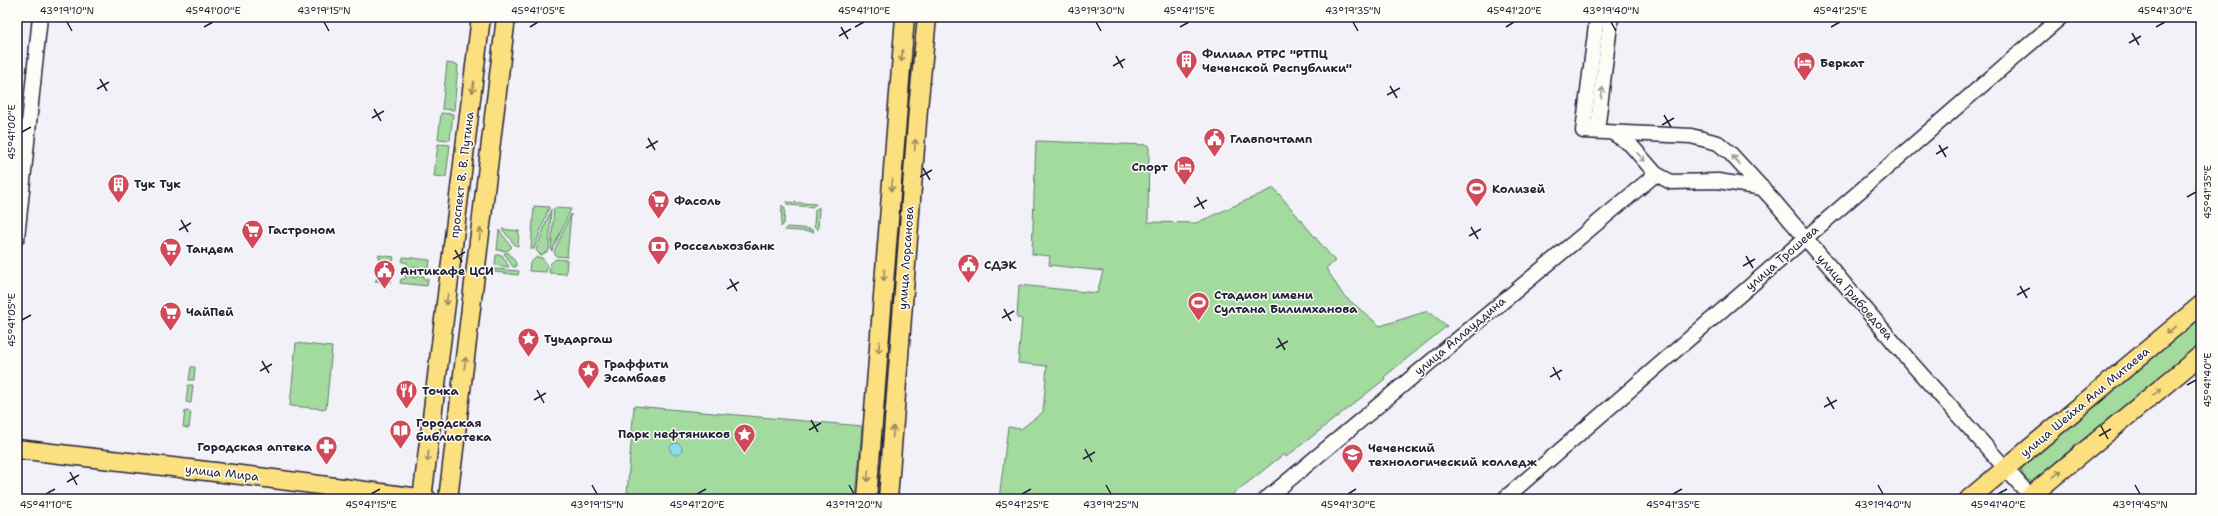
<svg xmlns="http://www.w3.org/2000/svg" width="2218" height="516" viewBox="0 0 2218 516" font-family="'Shantell Sans',sans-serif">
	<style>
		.green { fill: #a3da9e; stroke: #627e6c }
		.water { fill: #8ddbec; stroke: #6291a5 }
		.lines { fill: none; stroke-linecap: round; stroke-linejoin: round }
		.minor-casing { stroke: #22223b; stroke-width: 17 }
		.major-casing { stroke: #22223b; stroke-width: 21 }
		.minor { stroke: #fdfcf7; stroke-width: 14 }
		.major { stroke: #fce080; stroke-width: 18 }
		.oneway { stroke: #9a8a61 }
		.oneway2 { stroke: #9a9aa2 }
		.ticks { fill: none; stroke: #22223b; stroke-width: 1.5 }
		.labels { text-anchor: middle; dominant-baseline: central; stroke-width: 3; stroke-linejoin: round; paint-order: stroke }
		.poi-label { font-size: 12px; font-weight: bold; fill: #22223b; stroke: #fdfcf7; text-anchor: start }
		.street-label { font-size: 12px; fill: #22223b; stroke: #fdfcf7 }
		.neatline { fill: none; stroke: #22223b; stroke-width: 1.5 }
		.ticks-label { font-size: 10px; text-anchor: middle; fill: #22223b }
	</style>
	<rect width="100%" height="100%" fill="#f2f1f8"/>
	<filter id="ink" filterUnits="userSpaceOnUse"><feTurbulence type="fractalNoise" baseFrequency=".025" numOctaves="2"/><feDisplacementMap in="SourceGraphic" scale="8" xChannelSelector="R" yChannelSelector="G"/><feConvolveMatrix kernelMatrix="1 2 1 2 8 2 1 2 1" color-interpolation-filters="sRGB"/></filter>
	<g filter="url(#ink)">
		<!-- green -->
		<g class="green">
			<polygon points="447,63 458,65 454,110 442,109"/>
			<polygon points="441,113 453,114 450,140 438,139"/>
			<polygon points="1036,141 1149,145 1148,222 1196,223 1274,188 1335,261 1326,268 1343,295 1380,326 1428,311 1447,326 1384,377 1385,379 1286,457 1284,454 1227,499 999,499 1008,427 1021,429 1043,412 1047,366 1018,363 1022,319 1017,318 1019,285 1097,293 1103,271 1049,265 1050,256 1032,254"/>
			<polygon points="438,144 450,145 446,177 434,176"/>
			<polygon points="786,202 816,204 812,207 788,205"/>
			<polygon points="782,205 785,208 784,224 781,227"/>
			<polygon points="534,206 549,207 534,249 531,249"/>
			<polygon points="819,207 818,230 814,226 815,210"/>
			<polygon points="554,208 571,209 552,251 551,250"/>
			<polygon points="551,209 549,250 542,255 539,254 536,250"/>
			<polygon points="571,214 567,257 556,256 554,252"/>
			<polygon points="787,227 811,229 814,232 784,230"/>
			<polygon points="502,229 519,231 518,246 515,245"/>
			<polygon points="499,230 512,247 507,251 497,250"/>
			<polygon points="504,253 509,253 516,263 516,267 513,267"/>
			<polygon points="378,255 394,257 393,261 382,263"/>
			<polygon points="496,255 502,255 509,267 495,265"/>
			<polygon points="403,257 430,260 429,267 425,267 425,269 413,266 413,268 407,267 407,262 402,262"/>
			<polygon points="537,257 542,258 547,264 546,272 529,271 530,263"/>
			<polygon points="556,259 567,260 566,274 549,273 550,264"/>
			<polygon points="495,269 519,271 518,275 495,272"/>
			<polygon points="381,274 392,278 391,282 375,281"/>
			<polygon points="406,275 416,278 417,276 424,276 424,279 428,279 427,286 400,283 401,279 405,279"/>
			<polygon points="2201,316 2201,344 2038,480 2033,482 2027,480 2021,472 2022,466"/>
			<polygon points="296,343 332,347 326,409 290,406"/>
			<polygon points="191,367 195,367 194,380 189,380"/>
			<polygon points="188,385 193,385 191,403 186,402"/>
			<polygon points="634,406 862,426 856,499 680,499 627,494"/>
			<polygon points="185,411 191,412 189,428 183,427"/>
		</g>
		<!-- water -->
		<circle class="water" cx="676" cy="449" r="6"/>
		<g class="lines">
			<defs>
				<g id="minor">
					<polyline points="1597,17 1583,131 1691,136 1718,143 1730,153 1774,201 1913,365 2033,499"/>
					<polyline points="1597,131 1611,17"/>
					<polyline points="1613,133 1630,144 1656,174 1671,182 1718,181 1763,188"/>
					<polyline points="17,238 40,17"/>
					<polyline points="1266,499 1656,174"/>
					<polyline points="1504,499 2061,17"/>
				</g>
				<g id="major">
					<polyline points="17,449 258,477 427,499"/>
					<polyline points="422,499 481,17"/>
					<polyline points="448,499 506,17"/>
					<polyline points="867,499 905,17"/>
					<polyline points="888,499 918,109 927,17"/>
					<polyline points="1969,499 2201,305"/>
					<polyline points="2027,499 2201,355"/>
				</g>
			</defs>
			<!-- minor casing -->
			<use href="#minor" class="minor-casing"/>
			<!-- major casing -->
			<use href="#major" class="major-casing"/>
			<!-- minor -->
			<use href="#minor" class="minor"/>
			<!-- major -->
			<use href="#major" class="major"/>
		</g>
		<!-- one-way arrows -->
		<defs><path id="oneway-shaft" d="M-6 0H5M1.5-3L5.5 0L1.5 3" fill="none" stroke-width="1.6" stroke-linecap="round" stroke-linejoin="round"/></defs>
		<g class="oneway">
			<use href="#oneway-shaft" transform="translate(902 56) rotate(95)"/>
			<use href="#oneway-shaft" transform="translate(473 87) rotate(97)"/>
			<use href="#oneway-shaft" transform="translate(915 145) rotate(-86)"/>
			<use href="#oneway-shaft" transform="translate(892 185) rotate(95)"/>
			<use href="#oneway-shaft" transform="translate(480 234) rotate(-83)"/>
			<use href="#oneway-shaft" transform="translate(884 275) rotate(95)"/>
			<use href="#oneway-shaft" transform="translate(447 299) rotate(97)"/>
			<use href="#oneway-shaft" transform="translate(2171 330) rotate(140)"/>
			<use href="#oneway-shaft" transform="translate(879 347) rotate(95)"/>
			<use href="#oneway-shaft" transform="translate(465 363) rotate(-83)"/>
			<use href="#oneway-shaft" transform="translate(2157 392) rotate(-39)"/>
			<use href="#oneway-shaft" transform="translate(893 432) rotate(-86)"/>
			<use href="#oneway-shaft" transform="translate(428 456) rotate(97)"/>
			<use href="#oneway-shaft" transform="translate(2057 474) rotate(-39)"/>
			<use href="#oneway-shaft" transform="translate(868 476) rotate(94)"/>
		</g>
		<g class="oneway2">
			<use href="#oneway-shaft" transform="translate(1602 93) rotate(-83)"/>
			<use href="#oneway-shaft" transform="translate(1641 157) rotate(47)"/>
			<use href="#oneway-shaft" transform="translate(1736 160) rotate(-132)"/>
		</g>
	</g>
	<!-- ticks -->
	<path class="ticks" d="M67,22L72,31M324,22L329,31M1096,22L1101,31M1353,22L1358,31M1611,22L1616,31M204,27L213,22M530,27L538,22M841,27L848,39M855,27L864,22M1180,27L1189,22M1506,27L1514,22M1831,27L1840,22M2156,27L2165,22M2132,33L2139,45M839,36L851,29M2129,43L2141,36M1116,56L1123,68M1113,66L1125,59M100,79L107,91M1390,86L1397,98M97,89L109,82M1387,95L1400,88M374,109L381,121M1664,115L1671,127M372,118L384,111M1662,125L1674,118M22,132L31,127M648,138L655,150M1939,145L1946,157M646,148L658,141M1936,154L1948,147M923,168L930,180M920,177L932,170M1197,197L1204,209M2187,197L2196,192M1194,207L1207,200M181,220L188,232M1471,227L1478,239M179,230L191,223M1469,236L1481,229M455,250L462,262M1746,256L1753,268M453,259L465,252M1743,266L1755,259M730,279L737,291M2020,286L2027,298M727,289L739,282M2017,295L2030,288M1004,309L1011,321M1002,318L1014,311M22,320L31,315M1278,338L1285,350M1276,348L1288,341M262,361L269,373M1553,367L1560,380M260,371L272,364M1550,377L1562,370M2187,385L2196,380M537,390L544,403M1827,397L1834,409M534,400L546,393M1824,407L1837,400M811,420L818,432M2101,426L2108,439M809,430L821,423M2099,436L2111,429M1085,449L1092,462M1083,459L1095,452M70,472L77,485M67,482L79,475M592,485L597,494M849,485L854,494M1106,485L1111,494M1878,485L1883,494M2135,485L2140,494M46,494L55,489M371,494L380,489M697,494L706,489M1022,494L1031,489M1348,494L1356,489M1673,494L1682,489M1998,494L2007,489"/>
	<!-- icons -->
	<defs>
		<symbol id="building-pin" viewBox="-11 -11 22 30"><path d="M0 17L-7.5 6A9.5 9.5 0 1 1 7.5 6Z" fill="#d1495b" stroke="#fdfcf7"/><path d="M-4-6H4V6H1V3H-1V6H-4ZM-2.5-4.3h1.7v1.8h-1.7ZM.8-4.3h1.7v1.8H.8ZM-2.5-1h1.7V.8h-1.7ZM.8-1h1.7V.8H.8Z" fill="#fff"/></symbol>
		<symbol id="hotel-pin" viewBox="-11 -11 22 30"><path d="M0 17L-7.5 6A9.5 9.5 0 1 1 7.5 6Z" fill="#d1495b" stroke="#fdfcf7"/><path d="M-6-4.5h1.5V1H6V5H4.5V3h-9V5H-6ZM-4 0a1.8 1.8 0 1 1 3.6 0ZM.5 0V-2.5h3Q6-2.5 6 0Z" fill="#fff"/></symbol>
		<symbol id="civic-pin" viewBox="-11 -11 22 30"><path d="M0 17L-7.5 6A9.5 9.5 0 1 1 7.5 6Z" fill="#d1495b" stroke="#fdfcf7"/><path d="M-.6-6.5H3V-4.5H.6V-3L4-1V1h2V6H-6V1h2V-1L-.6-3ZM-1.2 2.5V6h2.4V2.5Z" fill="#fff"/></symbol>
		<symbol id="stadium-pin" viewBox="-11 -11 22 30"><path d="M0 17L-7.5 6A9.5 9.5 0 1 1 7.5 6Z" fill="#d1495b" stroke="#fdfcf7"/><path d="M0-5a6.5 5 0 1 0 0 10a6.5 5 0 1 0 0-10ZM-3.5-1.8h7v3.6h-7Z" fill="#fff"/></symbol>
		<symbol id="supermarket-pin" viewBox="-11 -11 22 30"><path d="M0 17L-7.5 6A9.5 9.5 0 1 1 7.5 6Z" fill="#d1495b" stroke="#fdfcf7"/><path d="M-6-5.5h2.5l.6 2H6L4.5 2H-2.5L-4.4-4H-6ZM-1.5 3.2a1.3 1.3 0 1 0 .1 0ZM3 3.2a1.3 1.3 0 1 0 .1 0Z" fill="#fff"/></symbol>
		<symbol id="bank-pin" viewBox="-11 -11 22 30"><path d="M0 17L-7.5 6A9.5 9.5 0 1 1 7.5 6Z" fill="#d1495b" stroke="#fdfcf7"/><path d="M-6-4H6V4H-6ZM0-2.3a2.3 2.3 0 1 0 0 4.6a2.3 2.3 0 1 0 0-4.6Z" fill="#fff"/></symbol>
		<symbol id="sight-pin" viewBox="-11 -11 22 30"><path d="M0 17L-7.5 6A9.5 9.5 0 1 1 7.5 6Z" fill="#d1495b" stroke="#fdfcf7"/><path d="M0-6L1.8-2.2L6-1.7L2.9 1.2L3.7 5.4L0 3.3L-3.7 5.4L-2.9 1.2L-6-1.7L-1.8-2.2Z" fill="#fff"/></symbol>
		<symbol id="restaurant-pin" viewBox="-11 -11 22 30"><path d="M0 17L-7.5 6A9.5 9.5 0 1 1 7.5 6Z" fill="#d1495b" stroke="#fdfcf7"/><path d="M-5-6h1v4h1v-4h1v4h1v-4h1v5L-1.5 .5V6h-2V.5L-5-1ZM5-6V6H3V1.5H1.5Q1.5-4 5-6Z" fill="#fff"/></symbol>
		<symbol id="library-pin" viewBox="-11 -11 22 30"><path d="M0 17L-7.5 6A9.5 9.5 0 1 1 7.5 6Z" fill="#d1495b" stroke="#fdfcf7"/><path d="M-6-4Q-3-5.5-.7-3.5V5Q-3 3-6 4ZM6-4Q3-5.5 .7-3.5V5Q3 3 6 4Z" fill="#fff"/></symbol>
		<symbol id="pharmacy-pin" viewBox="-11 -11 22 30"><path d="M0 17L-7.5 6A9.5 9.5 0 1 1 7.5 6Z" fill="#d1495b" stroke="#fdfcf7"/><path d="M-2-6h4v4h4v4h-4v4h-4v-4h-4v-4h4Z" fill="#fff"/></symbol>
		<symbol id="university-pin" viewBox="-11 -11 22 30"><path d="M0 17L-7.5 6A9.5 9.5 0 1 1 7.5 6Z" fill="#d1495b" stroke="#fdfcf7"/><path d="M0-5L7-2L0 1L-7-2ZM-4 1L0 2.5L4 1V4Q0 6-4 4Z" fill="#fff"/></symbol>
	</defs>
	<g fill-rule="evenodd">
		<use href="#building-pin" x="1174" y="48" width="25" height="34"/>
		<use href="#hotel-pin" x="1792" y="50" width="25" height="34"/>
		<use href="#civic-pin" x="1202" y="126" width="25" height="34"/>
		<use href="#hotel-pin" x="1172" y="154" width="25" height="34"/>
		<use href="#building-pin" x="106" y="172" width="25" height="34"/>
		<use href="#stadium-pin" x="1464" y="176" width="25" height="34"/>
		<use href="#supermarket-pin" x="646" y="188" width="25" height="34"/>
		<use href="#supermarket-pin" x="240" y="218" width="25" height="34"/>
		<use href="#bank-pin" x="646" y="234" width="25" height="34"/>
		<use href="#supermarket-pin" x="158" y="236" width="25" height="34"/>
		<use href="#civic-pin" x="956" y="252" width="25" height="34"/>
		<use href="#civic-pin" x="372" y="258" width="25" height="34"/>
		<use href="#stadium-pin" x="1186" y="290" width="25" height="34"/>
		<use href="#supermarket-pin" x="158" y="300" width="25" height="34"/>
		<use href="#sight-pin" x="516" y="326" width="25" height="34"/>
		<use href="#sight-pin" x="576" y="358" width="25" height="34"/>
		<use href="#restaurant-pin" x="394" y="378" width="25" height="34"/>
		<use href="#library-pin" x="388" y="418" width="25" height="34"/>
		<use href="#sight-pin" x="732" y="422" width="25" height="34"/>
		<use href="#pharmacy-pin" x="314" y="434" width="25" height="34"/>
		<use href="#university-pin" x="1340" y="442" width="25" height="34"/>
	</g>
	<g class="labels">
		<!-- poi labels -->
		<g class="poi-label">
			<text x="1202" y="54">Филиал РТРС "РТПЦ<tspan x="1202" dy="14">Чеченской Республики"</tspan></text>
			<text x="1820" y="63">Беркат</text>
			<text x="1230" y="139">Главпочтамп</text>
			<text x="1168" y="167" text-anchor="end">Спорт</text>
			<text x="134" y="184">Тук Тук</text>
			<text x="1492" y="189">Колизей</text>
			<text x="674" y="201">Фасоль</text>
			<text x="268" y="230">Гастроном</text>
			<text x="674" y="246">Россельхозбанк</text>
			<text x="186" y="249">Тандем</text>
			<text x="984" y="265">СДЭК</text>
			<text x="400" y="271">Антикафе ЦСИ</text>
			<text x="1214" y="295">Стадион имени<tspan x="1214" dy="14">Султана Билимханова</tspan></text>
			<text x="186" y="312">ЧайПей</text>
			<text x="544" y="339">Туьдаргаш</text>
			<text x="604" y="364">Граффити<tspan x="604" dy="14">Эсамбаев</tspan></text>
			<text x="422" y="391">Точка</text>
			<text x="416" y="423">Городская<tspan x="416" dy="14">библиотека</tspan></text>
			<text x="730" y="434" text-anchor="end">Парк нефтяников</text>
			<text x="312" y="447" text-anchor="end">Городская аптека</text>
			<text x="1368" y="448">Чеченский<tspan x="1368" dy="14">технологический колледж</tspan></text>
		</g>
		<!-- street labels -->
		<g class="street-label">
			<text transform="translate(462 175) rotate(-83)">проспект В. В. Путина</text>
			<text transform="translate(906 258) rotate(-86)">улица Лорсанова</text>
			<text transform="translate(1782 258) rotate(-41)">улица Трошева</text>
			<text transform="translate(1855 297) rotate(49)">улица Грибоедова</text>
			<text transform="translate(1460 336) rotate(-40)">улица Аллауддина</text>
			<text transform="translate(2085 402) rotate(-40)">улица Шейха Али Митаева</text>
			<text transform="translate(222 473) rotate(6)">улица Мира</text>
		</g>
	</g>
	<!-- margin -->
	<rect width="2218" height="516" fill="none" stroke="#fdfcf7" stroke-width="44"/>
	<rect x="22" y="22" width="2174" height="472" class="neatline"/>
	<g class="ticks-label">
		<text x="67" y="14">43°19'10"N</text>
		<text x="213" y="14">45°41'00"E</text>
		<text x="324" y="14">43°19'15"N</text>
		<text x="538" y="14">45°41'05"E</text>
		<text x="864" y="14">45°41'10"E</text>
		<text x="1096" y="14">43°19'30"N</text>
		<text x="1189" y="14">45°41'15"E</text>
		<text x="1353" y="14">43°19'35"N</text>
		<text x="1514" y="14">45°41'20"E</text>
		<text x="1611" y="14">43°19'40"N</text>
		<text x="1840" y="14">45°41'25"E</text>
		<text x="2165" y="14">45°41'30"E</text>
		<text transform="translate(11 132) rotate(-90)" y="4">45°41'00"E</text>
		<text transform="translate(2207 192) rotate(-90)" y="4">45°41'35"E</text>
		<text transform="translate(11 320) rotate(-90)" y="4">45°41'05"E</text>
		<text transform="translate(2207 380) rotate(-90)" y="4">45°41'40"E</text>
		<text x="46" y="508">45°41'10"E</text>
		<text x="371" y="508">45°41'15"E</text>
		<text x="597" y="508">43°19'15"N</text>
		<text x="697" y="508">45°41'20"E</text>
		<text x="854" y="508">43°19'20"N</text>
		<text x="1022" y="508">45°41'25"E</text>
		<text x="1111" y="508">43°19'25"N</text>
		<text x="1348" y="508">45°41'30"E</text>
		<text x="1673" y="508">45°41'35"E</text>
		<text x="1883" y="508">43°19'40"N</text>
		<text x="1998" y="508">45°41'40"E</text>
		<text x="2140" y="508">43°19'45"N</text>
	</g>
</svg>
